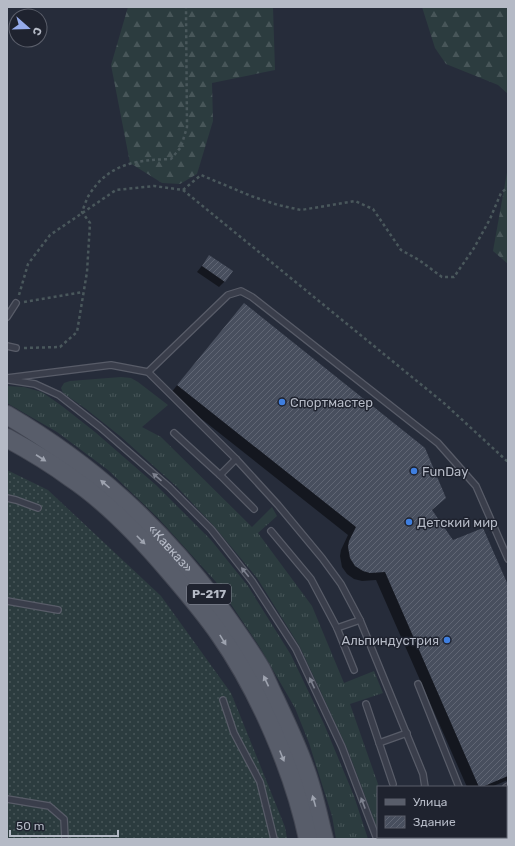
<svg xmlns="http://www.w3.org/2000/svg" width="515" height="846" viewBox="0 0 515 846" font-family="Rubik,sans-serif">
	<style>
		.grass { fill: url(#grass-tufts) }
		.forest { fill: url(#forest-firs) }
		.garden { fill: url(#garden-dots) }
		.shadow { fill: #0007 }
		.building { fill: url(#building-hatch) }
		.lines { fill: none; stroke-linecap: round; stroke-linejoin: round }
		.service-casing { stroke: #585c68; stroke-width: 8 }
		.primary-casing { stroke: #434753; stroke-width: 20 }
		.path { stroke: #4a585c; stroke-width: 2.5; stroke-dasharray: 3 3; stroke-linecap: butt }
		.service { stroke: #3a3e4b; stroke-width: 5.5 }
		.primary { stroke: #585d6a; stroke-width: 18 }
		.oneway { fill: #9ea3af }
		.oneway2 { fill: #7e828f }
		.shop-dot { fill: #3f7fe0; stroke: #1f232f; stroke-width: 1.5 }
		.labels { text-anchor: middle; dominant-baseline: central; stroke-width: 3; stroke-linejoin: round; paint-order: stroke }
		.shield { fill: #1f232f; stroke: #888d99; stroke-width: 1 }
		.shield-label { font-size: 12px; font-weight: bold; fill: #b5bac6 }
		.poi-label { font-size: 13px; fill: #b5bac6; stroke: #1f232f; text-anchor: start }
		.street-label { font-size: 13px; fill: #b5bac6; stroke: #1f232f }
	</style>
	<defs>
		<pattern id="grass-tufts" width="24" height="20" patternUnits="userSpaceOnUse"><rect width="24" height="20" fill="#2c3c3f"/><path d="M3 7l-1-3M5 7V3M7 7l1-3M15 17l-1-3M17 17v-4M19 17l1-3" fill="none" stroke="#485659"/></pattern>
		<pattern id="forest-firs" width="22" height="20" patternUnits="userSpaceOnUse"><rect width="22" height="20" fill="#2c3c3f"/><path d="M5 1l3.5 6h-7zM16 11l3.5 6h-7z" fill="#485659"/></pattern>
		<pattern id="garden-dots" width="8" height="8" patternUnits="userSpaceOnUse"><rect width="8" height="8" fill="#2c3c3f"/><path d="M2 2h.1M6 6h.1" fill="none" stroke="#485659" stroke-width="1.8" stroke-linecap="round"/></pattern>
		<pattern id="building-hatch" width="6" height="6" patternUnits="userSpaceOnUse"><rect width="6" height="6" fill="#484f5e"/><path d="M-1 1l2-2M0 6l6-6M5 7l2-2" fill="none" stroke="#606674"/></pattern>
	</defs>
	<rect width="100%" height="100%" fill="#262c3a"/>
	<!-- grass -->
	<g class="grass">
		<polygon points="121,377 131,378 138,382 168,405 142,427 161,437 252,527 272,507 277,516 258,533 312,606 344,683 374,671 383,693 350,704 379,787 378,830 347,748 300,647 257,578 213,525 177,487 120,436 86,409 63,393 61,388 64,383 70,381"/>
		<polygon points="7,386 24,387 42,392 62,406 95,432 156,485 211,540 248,586 291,655 324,724 354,796 368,839 336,839 332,816 309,743 295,708 259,646 216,582 158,518 108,470 57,432 7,403"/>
	</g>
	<!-- forest -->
	<g class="forest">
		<polygon points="128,7 273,7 275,70 212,83 213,121 197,174 180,184 162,183 130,163 111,65"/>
		<polygon points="422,7 508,7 508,94 498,85 446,64 435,48"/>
		<polygon points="508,167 508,264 493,251"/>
	</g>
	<!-- garden -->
	<polygon class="garden" points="7,470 48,490 161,596 231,693 285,827 287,839 7,839"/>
	<!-- shadow -->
	<g class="shadow">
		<polygon points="209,257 225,281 219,287 197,272"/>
		<polygon points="236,313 445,498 431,511 453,542 508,588 508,780 491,787 467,787 376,580 362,581 354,579 347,574 342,567 340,556 341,550 348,535 170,394"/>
	</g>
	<!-- building -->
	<g class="building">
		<polygon points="209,255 233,271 225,282 202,266"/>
		<polygon points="244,303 425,448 446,498 432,510 453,540 483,528 508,585 508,776 482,787 479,787 385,572 370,573 363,571 355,566 350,558 348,547 349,541 356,527 177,385"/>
	</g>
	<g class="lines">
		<defs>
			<g id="service">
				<polyline points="7,317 16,303"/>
				<polyline points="7,346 16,348"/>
				<polyline points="148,372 228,295 241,291 252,297 438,443 476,486 508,559"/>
				<polyline points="7,378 111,365 148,372 236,459 278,505 322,558 341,584 360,620 423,774 425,787"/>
				<polyline points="9,380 35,384 59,395 100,427 169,487 211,529 252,581 296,649 342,747 377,839"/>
				<polyline points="174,433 220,475 254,509"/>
				<polyline points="220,475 236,459"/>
				<polyline points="7,498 16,500 38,508"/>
				<polyline points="271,531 311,579 337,628 354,670"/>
				<polyline points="7,601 58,610"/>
				<polyline points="337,628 360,620"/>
				<polyline points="418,684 459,787"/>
				<polyline points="223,700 234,733 260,782 274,839"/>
				<polyline points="366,704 393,784"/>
				<polyline points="379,743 407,733"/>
				<polyline points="506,787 508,786"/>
				<polyline points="7,799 49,806 64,819 65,839"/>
				<polyline points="423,839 424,837"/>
			</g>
			<g id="primary">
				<path id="s1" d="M7,415C92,465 158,525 217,604C232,625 248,647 261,669C266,679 270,689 275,699C285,721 296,743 304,766C313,789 318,815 324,839"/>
				<path d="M7,438C29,450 51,463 71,478C107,502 141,538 169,571C187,592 205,613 220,635C259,691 294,772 308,839"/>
			</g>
		</defs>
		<!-- service casing -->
		<use href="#service" class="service-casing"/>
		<!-- primary casing -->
		<use href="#primary" class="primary-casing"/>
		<!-- path -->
		<g class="path">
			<polyline points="183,190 201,175 251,196 278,205 301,210 355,201 373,209 401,250 419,260 442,277 454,277 474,248 490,219 501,193 508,187"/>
			<polyline points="19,295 28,264 50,235 116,190 154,186 183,190 445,404 508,462"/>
			<polyline points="24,302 83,292"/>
			<path d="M24,348L60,347L77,332L87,272L90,223L82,212C84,207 86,200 89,195C109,163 137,160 171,159L181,147L187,127L186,7"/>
		</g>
		<!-- service -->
		<use href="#service" class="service"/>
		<!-- primary -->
		<use href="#primary" class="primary"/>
	</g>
	<!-- one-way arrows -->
	<defs><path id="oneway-solid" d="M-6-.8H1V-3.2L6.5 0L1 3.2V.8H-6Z"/></defs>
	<g class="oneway">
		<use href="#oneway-solid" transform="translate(41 458) rotate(33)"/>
		<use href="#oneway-solid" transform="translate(105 484) rotate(-140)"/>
		<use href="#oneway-solid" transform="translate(141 540) rotate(45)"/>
		<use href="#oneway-solid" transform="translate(223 640) rotate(58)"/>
		<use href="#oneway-solid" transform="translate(266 681) rotate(-115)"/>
		<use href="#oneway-solid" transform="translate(282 756) rotate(68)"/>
		<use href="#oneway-solid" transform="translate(314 801) rotate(-106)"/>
	</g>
	<g class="oneway2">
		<use href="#oneway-solid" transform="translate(157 477) rotate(-139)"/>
		<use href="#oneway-solid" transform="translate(245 572) rotate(-129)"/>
		<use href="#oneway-solid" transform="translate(312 683) rotate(-115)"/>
		<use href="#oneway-solid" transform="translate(363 803) rotate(-111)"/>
	</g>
	<!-- markers -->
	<g class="shop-dot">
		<circle cx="282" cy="402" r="4"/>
		<circle cx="414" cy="471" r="4"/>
		<circle cx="409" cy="522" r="4"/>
		<circle cx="447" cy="640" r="4"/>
	</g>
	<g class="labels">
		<!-- shield labels -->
		<rect class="shield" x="187" y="584" width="44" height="20" rx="3"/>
		<g class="shield-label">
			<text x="209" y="594">Р-217</text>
		</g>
		<!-- poi labels -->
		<g class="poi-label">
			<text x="290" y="402">Спортмастер</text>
			<text x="422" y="471">FunDay</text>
			<text x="417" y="522">Детский мир</text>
			<text x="439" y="640" text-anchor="end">Альпиндустрия</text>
		</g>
		<!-- street labels -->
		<g class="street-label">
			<text stroke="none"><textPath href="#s1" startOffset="212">«Кавказ»</textPath></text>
		</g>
	</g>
	<!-- border -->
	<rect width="515" height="846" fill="none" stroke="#b5bac6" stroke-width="16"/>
	<!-- legend -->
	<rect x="377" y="786" width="130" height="52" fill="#1f232f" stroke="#5b5f6b"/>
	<rect x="385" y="799" width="20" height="6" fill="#585d6a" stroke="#5b5f6b"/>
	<text x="413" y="806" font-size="12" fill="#b5bac6">Улица</text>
	<rect x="385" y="816" width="20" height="12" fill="url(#building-hatch)" stroke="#5b5f6b"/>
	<text x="413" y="826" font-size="12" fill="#b5bac6">Здание</text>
	<!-- north arrow -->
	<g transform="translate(28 28) rotate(110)"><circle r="19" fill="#1f232f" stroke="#5b5f6b"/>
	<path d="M0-3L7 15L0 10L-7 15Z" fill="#95abeb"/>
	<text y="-6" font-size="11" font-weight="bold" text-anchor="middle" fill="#b5bac6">С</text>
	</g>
	<!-- scale -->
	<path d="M10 830v6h108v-6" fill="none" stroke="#b5bac6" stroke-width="2"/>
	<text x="16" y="830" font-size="12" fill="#b5bac6" stroke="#1f232f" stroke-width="3" paint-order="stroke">50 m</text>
</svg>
